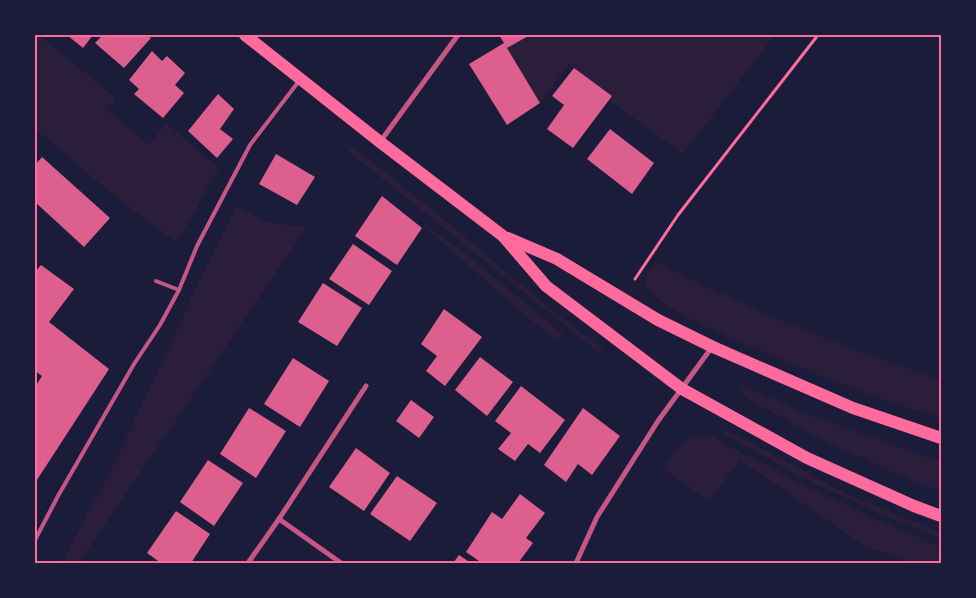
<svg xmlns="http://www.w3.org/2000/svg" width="976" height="598" viewBox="0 0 976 598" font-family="'Golos Text',sans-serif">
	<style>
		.green { fill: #2a1e3b }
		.building { fill: #dd5f8e }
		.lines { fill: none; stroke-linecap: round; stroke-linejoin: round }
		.path { stroke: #ff6b9d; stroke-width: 3 }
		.service { stroke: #c65784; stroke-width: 4 }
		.minor { stroke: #c65784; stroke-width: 5 }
		.primary { stroke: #ff6b9d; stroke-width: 12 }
		.neatline { fill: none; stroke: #ff6b9d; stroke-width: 2 }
	</style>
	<rect width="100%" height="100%" fill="#1b1b3a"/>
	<!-- green -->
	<g class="green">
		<polygon points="35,35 39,35 116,98 107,110 149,145 166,123 219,168 177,243 112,194 39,132 35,136"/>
		<polygon points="531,35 775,35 683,154 609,100 612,96 569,64 540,103 507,48"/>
		<path d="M352,148C439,209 515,285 601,347L602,352L597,351L348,151Z"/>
		<polygon points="237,206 266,222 307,227 79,563 62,563 115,462 209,261"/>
		<polygon points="423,225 427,226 458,248 563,334 557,341 514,306"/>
		<path d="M655,262L762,313L857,351L941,380V418C870,397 801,369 734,339C710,328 668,312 651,292C641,281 648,272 655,262Z"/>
		<path d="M746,387L801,412L941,462V492C873,465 808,433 744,397L742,392V388Z"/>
		<path d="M724,429L848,494L941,533V538C866,510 794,475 725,434L723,431Z"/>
		<path d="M702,435L713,437L793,480L875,519L941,547V563H916L866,547L740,460L709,501L663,469C674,453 681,437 702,435Z"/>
	</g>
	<!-- building -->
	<g class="building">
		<polygon points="67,35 93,35 83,48"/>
		<polygon points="103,35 148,35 151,38 124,68 95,43"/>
		<polygon points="499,35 530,35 507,48 540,103 507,125 469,64 504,43"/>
		<polygon points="152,51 162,61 167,56 185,73 175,85 184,93 163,118 134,94 139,89 129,80"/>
		<polygon points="574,68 612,96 573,148 547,129 564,105 552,96"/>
		<polygon points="218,94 234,109 220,129 233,139 217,158 188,131"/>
		<polygon points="610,129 654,163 632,194 587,159"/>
		<polygon points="276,154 315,177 297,205 259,184"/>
		<polygon points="42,157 110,218 84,247 35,202 35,165"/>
		<polygon points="382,196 422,228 397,265 355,236"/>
		<polygon points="353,244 392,271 369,305 329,279"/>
		<polygon points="41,265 74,289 49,322 109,369 35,483 35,387 42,376 35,371 35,272"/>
		<polygon points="323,283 362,308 337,346 298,322"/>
		<polygon points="444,309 482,337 445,386 426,371 437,356 421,344"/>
		<polygon points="480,357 513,382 487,416 455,390"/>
		<polygon points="293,358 329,381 300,427 264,404"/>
		<polygon points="521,386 565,420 540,453 528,444 515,461 498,449 511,433 495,421"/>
		<polygon points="411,400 434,417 419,438 396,421"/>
		<polygon points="249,408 286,431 256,478 220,454"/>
		<polygon points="583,408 620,436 592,475 578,464 566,482 544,465"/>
		<polygon points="356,448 390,473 364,511 329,487"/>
		<polygon points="208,460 243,483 214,526 180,502"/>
		<polygon points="397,476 437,503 410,541 370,514"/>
		<polygon points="520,494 545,513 526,538 533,543 518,563 482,563 466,552 492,512 502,519"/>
		<polygon points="176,511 210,534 191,563 161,563 147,553"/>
		<polygon points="459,555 471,563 453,563"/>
	</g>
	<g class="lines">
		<!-- path -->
		<polyline class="path" points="635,279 678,215 818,35"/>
		<!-- service -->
		<g class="service">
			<polyline points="156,281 179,290"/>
			<polyline points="35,540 58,496 134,364 160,325 179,290 197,246 250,145 299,81"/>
		</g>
		<!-- minor -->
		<g class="minor">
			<polyline points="380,142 458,35"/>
			<polyline points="279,519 366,386"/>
			<polyline points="248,563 279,519 341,563"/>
			<polyline points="576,563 597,517 658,421 712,347"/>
		</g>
		<!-- primary -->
		<g class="primary">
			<polyline points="245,35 380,142 503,236 546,286 682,389 807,458 914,506 941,516"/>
			<polyline points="508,238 557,259 658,320 713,347 853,408 941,438"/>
		</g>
	</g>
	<!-- border -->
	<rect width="976" height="598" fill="none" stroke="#1b1b3a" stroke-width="72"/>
	<rect x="36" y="36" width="904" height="526" class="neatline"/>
</svg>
